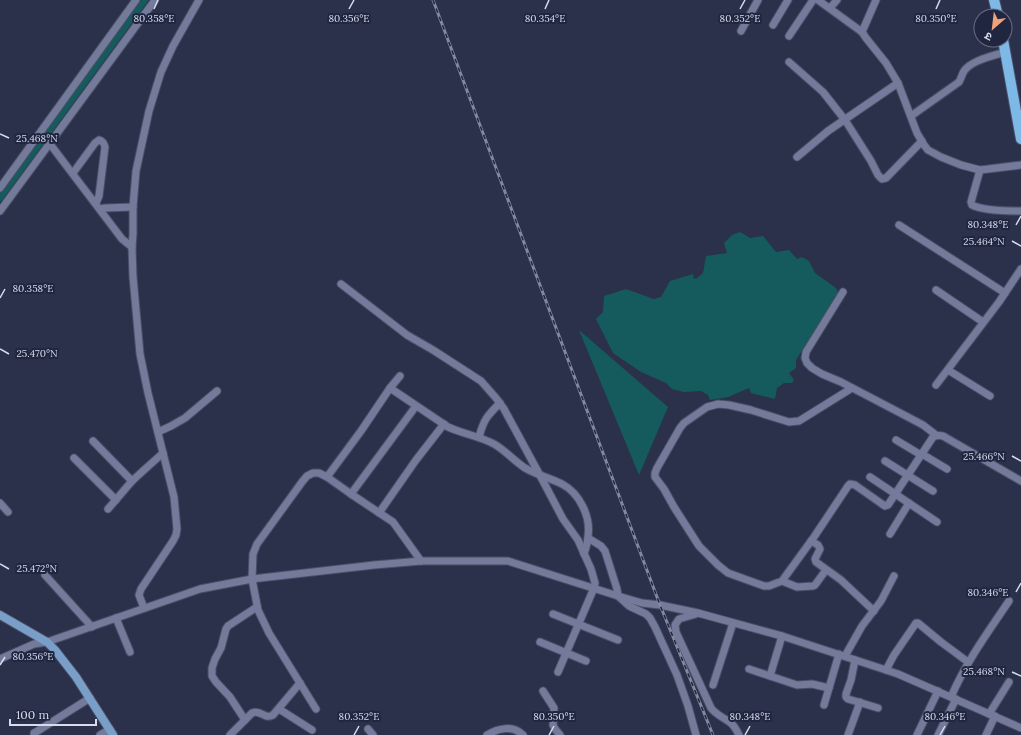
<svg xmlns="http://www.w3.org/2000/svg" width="1021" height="735" viewBox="0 0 1021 735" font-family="Lora,'Noto Sans Devanagari',serif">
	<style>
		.water { fill: #155b5d }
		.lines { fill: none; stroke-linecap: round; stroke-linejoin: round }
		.canal { stroke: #155b5d; stroke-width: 6 }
		.minor-casing { stroke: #4b4e66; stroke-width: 9 }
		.major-casing { stroke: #4b4e66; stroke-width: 10 }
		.highway-casing { stroke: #4b4e66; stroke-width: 12 }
		.minor { stroke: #737a9a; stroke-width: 7 }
		.major { stroke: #799fc8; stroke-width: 8 }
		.highway { stroke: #7db8e6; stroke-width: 10 }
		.rail-casing { stroke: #83889e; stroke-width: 3 }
		.rail { stroke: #212640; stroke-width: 1.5; stroke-dasharray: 4.5; stroke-linecap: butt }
		.ticks { fill: none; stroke: #d7dbed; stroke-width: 1.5 }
		.ticks-label { font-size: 10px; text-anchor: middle; fill: #d7dbed; stroke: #212640; stroke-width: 4; stroke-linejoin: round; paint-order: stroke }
	</style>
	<rect width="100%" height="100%" fill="#2b304b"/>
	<!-- water -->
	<g class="water">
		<polygon points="740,232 750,238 763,236 776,252 789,250 797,259 802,257 809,261 815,273 836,288 839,295 834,297 834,299 830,308 821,320 796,360 796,368 789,373 794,380 792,383 784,383 777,388 775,399 751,393 749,388 728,397 710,400 708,395 701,391 684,392 672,389 666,383 641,372 613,353 596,319 603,312 604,296 626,289 654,299 661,297 670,281 693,274 694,279 697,278 703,273 706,256 727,253 724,243 732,235"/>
		<polygon points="579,330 668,407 639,475"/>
	</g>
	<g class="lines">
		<!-- canal -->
		<polyline class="canal" points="0,198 145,0"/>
		<defs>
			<g id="minor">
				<polyline points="818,0 862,32 866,38 886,63 898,83 917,133 924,145 928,150 941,157 961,165 980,170 1021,165"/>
				<polyline points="830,8 837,0"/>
				<polyline points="773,25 788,0"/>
				<polyline points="741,31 758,0"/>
				<polyline points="862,32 876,0"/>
				<polyline points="789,36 813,0"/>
				<polyline points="789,62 823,92 845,120 871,161 878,175 882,179 886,178 922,141"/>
				<path d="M911,116L959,82C961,79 962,74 964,71C972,60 993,56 1005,52"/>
				<polyline points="50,144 122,239 132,247"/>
				<polyline points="797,157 828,131 898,83"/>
				<path d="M980,170L971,202L972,205C983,211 1008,211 1021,211"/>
				<path d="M73,173L95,143L99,140C103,141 104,143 105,147L99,196L96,203"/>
				<polyline points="0,188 136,0"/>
				<polyline points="100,209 105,208 133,207"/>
				<polyline points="0,211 155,0"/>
				<polyline points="899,225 1005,293"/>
				<polyline points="341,284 407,335 433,350 481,381 496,398 504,409 543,481 563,519 578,540 591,569 595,583 594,588 558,672"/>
				<polyline points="936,290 983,322"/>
				<polyline points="843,292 806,352 805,358 807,363 812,368 822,374 841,382 906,416 923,425 936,435"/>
				<polyline points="948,370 990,396"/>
				<polyline points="936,385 999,302 1021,269"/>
				<path d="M390,388L448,427C463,434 479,436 494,444C505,450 514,461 525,468C537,475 550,478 562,484C579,493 591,516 588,536C588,542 586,548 584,554"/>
				<path d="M852,388L799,421L789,422L751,410L729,405L718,404L707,407L684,423L680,428L657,468L655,473V477L664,489L674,507L699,546L718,565L728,573L764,586H769L782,581L814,537L848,486L850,484L855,485L882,504L885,506L888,505L933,437C937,435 939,435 943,436L1021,481"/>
				<polyline points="158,432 171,426 185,418 217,391"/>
				<path d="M479,437C484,419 487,416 500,403"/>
				<polyline points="896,440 921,455"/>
				<polyline points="93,441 132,481"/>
				<polyline points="922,454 947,469"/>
				<polyline points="74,458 116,500"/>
				<polyline points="885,461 933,491"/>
				<polyline points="327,477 361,431 390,388 400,376"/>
				<polyline points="870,477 937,522"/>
				<polyline points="351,494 416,406"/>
				<polyline points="0,503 8,512"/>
				<polyline points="108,509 132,481 144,470 163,453"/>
				<polyline points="379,513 416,460 444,424"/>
				<polyline points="890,534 909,503"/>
				<polyline points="588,538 601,546 605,551 617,589 618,596 629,606 646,614 650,618 655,627 677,675 688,706 696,735"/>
				<polyline points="811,541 818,545 820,549 815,559 816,562 841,580 874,611"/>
				<polyline points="45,575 92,627"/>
				<polyline points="782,581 797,587 813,586 815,585 826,570"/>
				<polyline points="144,608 139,595 141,589 173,541 176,535 177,529 174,497 148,393 140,354 133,277 132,247 133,234 133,207 136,171 149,111 161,72 173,46 199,0"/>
				<polyline points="553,614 618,640"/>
				<path d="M696,614L679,619L675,625L676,632L711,708C716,715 725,718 732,724C735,727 737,731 739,735"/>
				<polyline points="116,618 130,652"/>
				<polyline points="540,642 586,661"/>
				<polyline points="845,656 862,626 881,601 894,576"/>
				<polyline points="0,659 34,644 47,642 200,589 252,579 374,565 421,561 508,561 618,596 642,603 660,605 698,613 782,636 886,670 898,674 1021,728"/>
				<polyline points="855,660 851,680 846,694 846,697 848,699 878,708"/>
				<polyline points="749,669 797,685 812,684 829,688"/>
				<polyline points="886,670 894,655 914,626 916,623 918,623 941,642 968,662"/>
				<polyline points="770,676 782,636"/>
				<polyline points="713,685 733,623"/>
				<polyline points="543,691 554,708 553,725 555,729 560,735"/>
				<path d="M951,697C966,662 988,632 1009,601"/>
				<polyline points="824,705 839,654"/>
				<polyline points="279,709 312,730"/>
				<polyline points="316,709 269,633 258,610 252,579 253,554 257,544 302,482 307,476 313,473 319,473 327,477 351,494 393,522 421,561"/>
				<polyline points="989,714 1009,682"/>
				<polyline points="245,720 230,697 216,682 212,676 212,668 215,659 221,648 226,629 228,626 257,607"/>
				<polyline points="368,729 373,735"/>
				<polyline points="34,735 34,733 36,732 90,698"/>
				<polyline points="100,735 110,729"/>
				<path d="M230,735L252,713C261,709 264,720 273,715L300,683"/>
				<path d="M487,735C498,728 513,725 523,735"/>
				<polyline points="848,735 860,702"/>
				<polyline points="917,735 938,691"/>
				<polyline points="938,735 956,699"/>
				<polyline points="986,735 995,716"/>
			</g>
			<polyline id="major" points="0,615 47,642 55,650 76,677 113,735"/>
			<g id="highway">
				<polyline points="994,0 998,16"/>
				<polyline points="1003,40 1021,139"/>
			</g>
		</defs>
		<!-- minor casing -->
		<use href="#minor" class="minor-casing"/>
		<!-- major casing -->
		<use href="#major" class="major-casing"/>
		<!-- highway casing -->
		<use href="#highway" class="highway-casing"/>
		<!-- minor -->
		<use href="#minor" class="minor"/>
		<!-- major -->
		<use href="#major" class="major"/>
		<!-- highway -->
		<use href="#highway" class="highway"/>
		<defs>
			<polyline id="rail" points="433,0 660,605 713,735"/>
		</defs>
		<!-- rail casing -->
		<use href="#rail" class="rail-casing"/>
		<!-- rail -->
		<use href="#rail" class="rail"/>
	</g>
	<!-- ticks -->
	<path class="ticks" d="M154,9L158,0M349,9L354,0M545,9L549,0M740,9L745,0M936,9L940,0M0,134L9,138M1016,225L1021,216M1012,241L1021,246M0,298L5,289M0,349L9,354M1012,456L1021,461M0,564L9,569M1016,592L1021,583M0,665L5,657M1012,672L1021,676M354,735L359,726M549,735L554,726M745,735L750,726M940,735L945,726"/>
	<g class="ticks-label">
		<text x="154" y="22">80.358°E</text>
		<text x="349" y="22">80.356°E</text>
		<text x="545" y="22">80.354°E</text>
		<text x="740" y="22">80.352°E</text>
		<text x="936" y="22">80.350°E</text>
		<text x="37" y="142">25.468°N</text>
		<text x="988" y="228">80.348°E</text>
		<text x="984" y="245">25.464°N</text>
		<text x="33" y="292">80.358°E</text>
		<text x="37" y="357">25.470°N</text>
		<text x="984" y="460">25.466°N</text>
		<text x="37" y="572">25.472°N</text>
		<text x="988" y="596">80.346°E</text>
		<text x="33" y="660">80.356°E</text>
		<text x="984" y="675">25.468°N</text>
		<text x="359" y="720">80.352°E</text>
		<text x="554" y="720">80.350°E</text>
		<text x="750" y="720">80.348°E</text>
		<text x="945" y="720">80.346°E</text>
	</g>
	<!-- north arrow -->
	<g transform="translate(993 28) rotate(208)"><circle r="19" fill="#212640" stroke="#6a6e85"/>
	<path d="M0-3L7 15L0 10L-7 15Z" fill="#f0a279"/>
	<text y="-6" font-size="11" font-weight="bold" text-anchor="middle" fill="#d7dbed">उ</text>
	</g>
	<!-- scale -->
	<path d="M10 719v6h86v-6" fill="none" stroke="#d7dbed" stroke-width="2"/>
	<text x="16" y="719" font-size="12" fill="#d7dbed" stroke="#212640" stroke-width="3" paint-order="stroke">100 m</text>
</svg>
